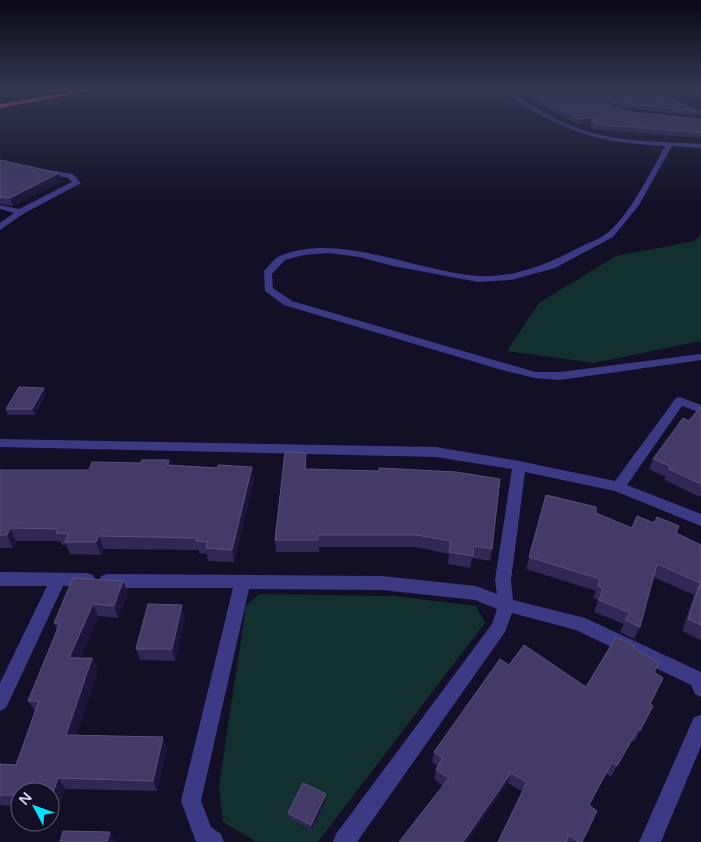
<svg xmlns="http://www.w3.org/2000/svg" width="701" height="842" viewBox="0 0 701 842" font-family="'Varela Round',sans-serif">
	<style>
		.green { fill: #12302f }
		.lines { fill: none; stroke-linecap: round; stroke-linejoin: round }
		.stream { fill: #0c2248; fill-rule: evenodd }
		.minor { fill: #3d3a85; fill-rule: evenodd }
		.highway { fill: #ff4fa3; fill-rule: evenodd }
		.wall { fill: #312854 }
		.shaded-wall { fill: #1d163a }
		.building { fill: #433a66; stroke: #5a527e }
	</style>
	<rect width="100%" height="100%" fill="#130f26"/>
	<!-- green -->
	<g class="green">
		<polygon points="701,233 701,341 594,363 507,351 539,303 616,256 695,241"/>
		<polygon points="259,594 395,596 476,606 485,623 318,842 257,842 223,822 219,786 246,606"/>
	</g>
	<g class="lines">
		<!-- stream -->
		<polygon class="stream" points="669,88 673,88 701,96 701,98"/>
		<!-- minor -->
		<g class="minor">
			<path d="M495,88H501C528,102 554,121 583,130C621,143 662,141 701,144V148L672,146L639,205L613,237L555,268L511,280L478,282L393,266L359,257L329,253L304,255L285,260L272,274L273,288L292,301L535,372H560L701,354V360L560,380L535,378L502,370L284,305L265,291L264,271C269,266 274,258 280,256C337,231 418,272 478,276C516,278 550,263 582,246C590,242 599,239 606,234C628,218 652,170 665,146C607,143 576,136 525,106C515,100 504,95 495,88Z"/>
			<polygon points="638,88 645,88 701,111 701,115"/>
			<polygon points="41,169 73,174 81,183 23,214 0,230 0,223 14,213 0,209 0,205 19,209 72,182 68,178 41,173"/>
			<polygon points="680,397 701,405 701,413 682,406 627,485 701,514 701,526 615,491 525,472 511,580 513,600 585,618 701,672 701,697 695,694 691,685 576,630 512,613 505,632 357,842 333,842 336,834 492,624 497,609 475,600 382,590 249,589 201,801 211,827 221,834 224,842 196,842 181,801 233,588 107,588 101,586 99,581 101,576 107,574 382,576 476,586 497,594 495,580 512,469 436,457 0,447 0,439 436,447 519,461 615,481 676,398"/>
			<polygon points="0,572 87,573 93,575 95,580 93,585 87,587 63,586 6,708 0,711 0,683 47,586 0,586"/>
			<polygon points="701,715 701,746 661,842 639,842 694,717"/>
		</g>
		<!-- highway -->
		<polygon class="highway" points="94,88 106,88 0,108 0,104"/>
	</g>
	<!-- wall -->
	<g class="wall">
		<polygon points="516,88 573,88 615,108 638,113 701,119 701,138 592,129 591,122 578,124 520,93 521,90"/>
		<polygon points="578,88 639,88 697,111 696,116 620,107"/>
		<polygon points="0,160 62,181 13,206 0,204"/>
		<polygon points="44,388 46,394 35,415 8,415 6,409"/>
		<polygon points="701,406 701,495 700,497 664,480 666,477 649,469 653,459 689,421"/>
		<polygon points="306,453 306,469 492,549 490,561 472,558 470,568 448,564 449,554 415,547 319,547 319,552 276,552 275,540"/>
		<polygon points="169,460 170,465 218,468 252,467 254,479 234,562 208,561 207,554 199,553 199,550 103,549 101,555 70,554 66,545 62,545 60,541 16,541 13,548 0,548 0,470 89,470"/>
		<polygon points="546,495 596,513 632,528 654,523 657,517 676,533 701,545 701,640 682,631 694,595 653,577 640,627 634,639 620,632 624,624 594,612 598,600 593,598 596,591 526,569"/>
		<polygon points="123,581 128,593 118,618 98,616 80,658 92,658 98,670 76,735 167,748 157,791 65,789 59,806 50,806 50,792 20,792 20,806 0,805 0,764 16,765 35,711 28,701 57,630 54,623"/>
		<polygon points="185,617 175,661 140,660 136,649"/>
		<polygon points="634,648 654,672 650,704 640,731 634,742 631,740 611,777 606,773 589,805 582,842 498,842 523,792 508,783 443,786 434,779 436,769 438,766 432,762 434,752 509,665 586,687"/>
		<polygon points="326,794 326,800 312,830 289,818 288,813"/>
	</g>
	<!-- shaded-wall -->
	<g class="shaded-wall">
		<polygon points="592,117 591,122 578,124 579,119"/>
		<polygon points="59,173 62,181 13,206 10,198"/>
		<polygon points="44,388 46,394 35,415 32,409"/>
		<polygon points="306,453 307,465 305,481 305,469"/>
		<polygon points="252,467 254,479 234,562 232,550"/>
		<polygon points="10,528 16,541 13,548 7,535"/>
		<polygon points="99,536 103,549 101,555 96,542"/>
		<polygon points="123,581 128,593 118,618 114,606"/>
		<polygon points="93,604 98,616 75,669 69,658"/>
		<polygon points="182,605 185,617 175,661 172,649"/>
		<polygon points="92,658 98,670 73,746 66,735"/>
		<polygon points="163,737 167,748 157,791 153,781"/>
		<polygon points="511,773 508,783 467,842 463,842"/>
		<polygon points="58,778 65,789 59,806 52,796"/>
		<polygon points="326,794 326,800 312,830 311,825"/>
		<polygon points="110,832 116,842 107,842"/>
	</g>
	<!-- building -->
	<g class="building">
		<polygon points="526,88 573,88 615,108 638,113 701,119 701,133 594,124 592,117 579,119 521,89 527,88"/>
		<polygon points="589,88 639,88 697,111 621,103"/>
		<polygon points="0,160 59,173 10,198 0,197"/>
		<polygon points="19,387 44,388 32,409 6,409"/>
		<polygon points="701,406 701,484 669,469 670,466 653,459 683,418 689,421"/>
		<polygon points="285,452 306,453 305,469 379,471 379,468 456,472 500,479 492,549 474,546 473,556 449,552 451,541 416,535 318,535 318,540 275,540"/>
		<polygon points="142,460 169,460 167,465 218,468 218,465 252,467 232,550 206,548 208,542 196,541 197,538 99,536 96,542 65,542 69,534 56,533 58,529 10,528 7,535 0,535 0,470 89,470 92,462 141,463"/>
		<polygon points="546,495 596,507 596,513 632,528 637,516 654,523 657,517 679,526 676,533 701,545 701,625 688,619 700,583 657,564 640,627 625,620 630,613 599,600 603,589 598,586 600,579 529,557"/>
		<polygon points="73,578 123,581 114,606 93,604 69,658 92,658 66,735 163,737 153,781 58,778 52,796 50,796 50,792 20,792 20,795 0,795 0,764 16,765 39,701 28,701 60,623 54,623"/>
		<polygon points="148,604 182,605 172,649 136,649"/>
		<polygon points="616,637 635,646 634,648 659,663 654,672 663,678 650,704 653,706 640,731 638,729 617,766 612,762 589,805 597,811 582,842 579,842 569,835 566,842 498,842 527,782 511,773 463,842 399,842 449,778 436,769 443,758 434,752 500,659 509,665 524,645 586,687"/>
		<polygon points="303,783 326,794 311,825 288,813"/>
		<polygon points="63,831 110,832 107,842 60,842"/>
	</g>
	<!-- sky -->
	<linearGradient id="sky" x2="0" y2="1"><stop stop-color="#0a0815"/><stop offset="0.43" stop-color="#333752"/><stop offset="1" stop-color="#333752" stop-opacity="0"/></linearGradient>
	<rect width="701" height="205" fill="url(#sky)"/>
	<!-- north arrow -->
	<g transform="translate(35 807) rotate(311)"><circle r="24" fill="#130f26" stroke="#625e7d"/>
	<path d="M0-4L9 19L0 12L-9 19Z" fill="#00e5ff"/>
	<text y="-8" font-size="14" font-weight="bold" text-anchor="middle" fill="#d9d4ff">N</text>
	</g>
</svg>
